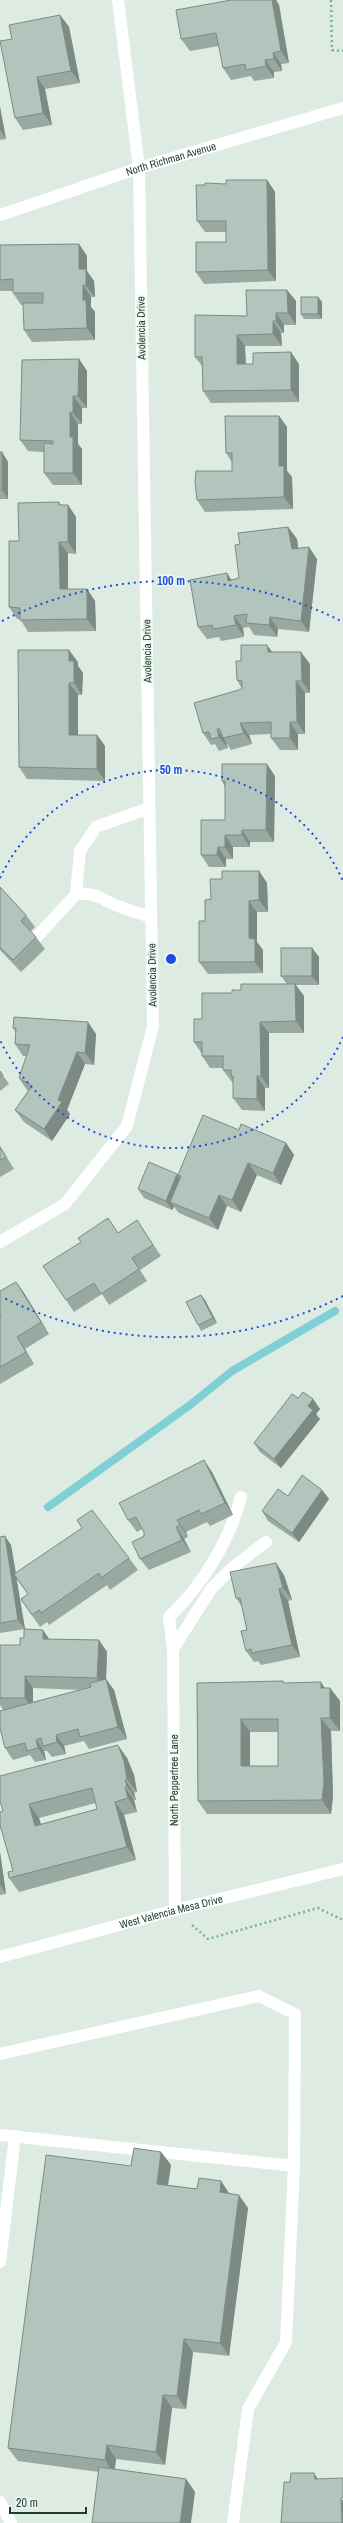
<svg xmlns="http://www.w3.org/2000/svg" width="343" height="2523" viewBox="0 0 343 2523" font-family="'Archivo Narrow',sans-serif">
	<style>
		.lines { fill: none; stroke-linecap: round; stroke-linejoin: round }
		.stream { stroke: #7fcfd5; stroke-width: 8 }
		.path { stroke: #7bb19b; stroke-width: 2.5; stroke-dasharray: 2 3; stroke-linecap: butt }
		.minor { stroke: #fff; stroke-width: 12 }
		.wall { fill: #99a9a2; fill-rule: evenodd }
		.shaded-wall { fill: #7d8a84 }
		.building { fill: #b2c5bc; stroke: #7d8a84; fill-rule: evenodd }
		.ring { fill: none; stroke: #1d4ed8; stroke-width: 2; stroke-dasharray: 2 4 }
		.labels { text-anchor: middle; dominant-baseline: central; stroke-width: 3.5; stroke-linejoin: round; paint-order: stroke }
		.street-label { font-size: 11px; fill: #1e3b31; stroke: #edf7f1 }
		.centre { fill: #1d4ed8; stroke: #edf7f1; stroke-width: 2 }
		.ring-label { font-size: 12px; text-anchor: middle; font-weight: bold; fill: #1d4ed8; stroke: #edf7f1; stroke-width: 3.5; stroke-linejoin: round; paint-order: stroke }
	</style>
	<rect width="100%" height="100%" fill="#ddebe3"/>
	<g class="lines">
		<!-- stream -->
		<polyline class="stream" points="48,1507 190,1405 232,1371 335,1311"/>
		<!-- path -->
		<g class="path">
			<polyline points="331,0 332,50 343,51"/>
			<polyline points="192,1925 208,1939 318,1908 343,1920"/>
		</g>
		<!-- minor -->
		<g class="minor">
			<path id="s1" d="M0,215L139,168L343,108"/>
			<polyline points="76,894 80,851 96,827 149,808"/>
			<path d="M35,939L76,894C98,892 102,901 121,907C130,911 141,914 151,917"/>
			<polyline points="0,1242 65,1204 127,1126 153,1026 139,168 118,0"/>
			<polyline points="173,1649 211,1589 233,1567 266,1542"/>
			<path d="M175,1910L173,1649L169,1617C202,1586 230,1540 241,1497"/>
			<path id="s2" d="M0,1957L175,1910L343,1869"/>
			<polyline points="0,2054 259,1996 295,2014 294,2166"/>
			<polyline points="0,2135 294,2166 286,2342 248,2409 233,2523"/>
			<polyline points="0,2262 15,2136"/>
			<polyline points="0,2502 11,2523"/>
		</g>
	</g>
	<!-- wall -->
	<g class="wall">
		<polygon points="231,0 276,0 279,5 289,63 281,64 282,71 274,72 274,78 254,81 251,76 231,80 223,68 219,46 190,51 181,39"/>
		<polygon points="60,15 69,27 80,83 45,89 52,125 23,130 15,118"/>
		<polygon points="0,107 6,139 0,140"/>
		<polygon points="267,180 275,192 276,281 204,284 196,272 226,242 226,232 205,232 197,221 226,184"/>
		<polygon points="79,244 87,256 87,271 94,281 95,297 91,297 91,307 95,312 95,340 32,342 24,330 24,305 21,305 13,293 13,291 1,291 0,290 0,245"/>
		<polygon points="287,290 296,301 296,325 284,325 284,333 281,333 282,346 245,346 246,364 299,364 299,402 211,403 203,391 202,366 195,357 247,316"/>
		<polygon points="318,297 322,302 322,319 304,319 301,314"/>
		<polygon points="79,359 87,371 87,408 82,408 82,424 78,424 78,444 82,449 82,485 53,485 44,473 44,452 28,451 20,440"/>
		<polygon points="279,416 287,427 287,471 292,477 293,509 205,512 197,500 232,471 232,462 226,453"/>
		<polygon points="0,452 2,452 8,462 8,499 0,499"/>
		<polygon points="59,502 61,505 68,505 76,517 76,554 68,553 68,589 87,589 95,601 96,631 28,632 20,619 17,619 9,607 19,541"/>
		<polygon points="288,527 297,539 298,548 317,559 309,632 278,629 277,637 254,635 249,627 243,628 244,637 221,641 219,637 207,639 198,627 231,580 239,578 240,544"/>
		<polygon points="273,652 310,664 310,693 305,693 305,734 298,734 298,750 280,750 271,738 271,734 249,735 252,744 231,750 226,742 228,748 219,751 215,744 211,745 203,733 242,689 237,680 241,661"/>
		<polygon points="78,662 78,666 83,673 82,695 78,695 78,735 97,735 105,746 105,781 27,779 19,767"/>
		<polygon points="275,776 274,842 250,842 250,847 233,847 233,859 226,859 226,867 209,867 201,855 225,820 225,787 222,781"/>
		<polygon points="259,871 267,883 268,912 257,912 257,942 263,950 263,973 208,974 199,962 205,921 211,899 222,879"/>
		<polygon points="0,887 26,915 35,927 31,931 36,937 45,949 21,972 0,950"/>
		<polygon points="312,948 319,957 319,985 296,985 304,996 304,1033 269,1033 269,1088 265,1088 265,1111 242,1110 233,1098 233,1082 232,1082 223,1070 223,1068 210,1068 202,1056 202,1054 194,1042 202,1019 232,993 241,990 287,984 281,976"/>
		<polygon points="13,1028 96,1034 94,1065 85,1064 67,1110 70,1114 52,1141 24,1122 15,1110 28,1091 27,1090 19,1078 27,1056 23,1056 15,1044 16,1033"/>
		<polygon points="0,1071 9,1084 0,1091"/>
		<polygon points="239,1130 286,1143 294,1155 281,1185 257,1175 241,1212 227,1206 218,1230 179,1213 174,1207 172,1210 144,1198 138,1189 177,1174 180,1178 178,1175"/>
		<polygon points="0,1146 14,1169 0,1177"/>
		<polygon points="137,1220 161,1256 140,1270 147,1281 109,1305 102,1294 74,1312 66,1300 118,1233"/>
		<polygon points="16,1282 24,1293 49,1334 25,1349 34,1364 0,1384 0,1317 1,1317"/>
		<polygon points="205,1300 217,1323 201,1331 198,1325"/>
		<polygon points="298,1398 313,1399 320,1409 316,1414 320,1419 281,1468 260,1452 254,1443"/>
		<polygon points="212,1472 233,1515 210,1526 207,1522 186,1532 188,1537 184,1539 191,1552 149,1570 140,1559 144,1536 144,1532 142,1529 137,1532 128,1520"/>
		<polygon points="322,1490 329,1499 299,1542 268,1521 262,1511 288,1496"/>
		<polygon points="0,1537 11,1545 16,1573 129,1558 138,1570 110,1590 107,1585 49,1625 47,1622 40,1627 21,1599 28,1594 16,1578 25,1629 0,1633"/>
		<polygon points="284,1575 292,1600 288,1601 300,1657 261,1665 258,1661 254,1662 246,1651 247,1630 242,1607 236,1598"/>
		<path d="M43,1630L49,1639L99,1640L107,1652L106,1679L114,1690L127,1739L89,1749L84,1741L64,1746L66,1754L52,1757L47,1751H44L46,1760L35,1762L30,1755L13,1760L5,1748V1710H3L0,1705V1645H20L24,1638ZM33,1688L82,1690L33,1702Z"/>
		<path d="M197,1683H285L325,1688H330L340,1701V1731H331L333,1796L331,1814H207L198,1801ZM250,1732H278V1766H250Z"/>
		<path d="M127,1758L134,1775L137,1792L134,1793L136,1800H134L137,1812L124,1815L136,1860L19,1892L9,1878L13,1871L3,1811ZM96,1803L97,1809L41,1824L39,1818Z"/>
		<polygon points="0,1852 6,1894 0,1895"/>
		<polygon points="161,2152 171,2165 168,2185 197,2189 221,2181 229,2193 248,2208 229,2356 193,2352 186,2409 172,2408 165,2465 116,2459 115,2469 186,2479 195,2492 99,2472 18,2461 8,2448 131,2166"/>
	</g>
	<!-- shaded-wall -->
	<g class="shaded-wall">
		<polygon points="272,0 276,0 279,5 289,63 281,51"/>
		<polygon points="60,15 69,27 80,83 71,71"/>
		<polygon points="273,53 281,64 282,71 274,59"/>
		<polygon points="265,60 274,72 274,78 266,66"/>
		<polygon points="37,77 45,89 52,125 43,113"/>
		<polygon points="0,107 6,139 0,130"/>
		<polygon points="267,180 275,192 276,281 268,270"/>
		<polygon points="79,244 87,256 87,271 94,281 95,297 86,286 79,269"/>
		<polygon points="83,285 91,297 91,307 95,312 95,340 87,328 83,300"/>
		<polygon points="287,290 296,301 296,325 288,313"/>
		<polygon points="318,297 322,302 322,319 318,314"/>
		<polygon points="276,313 284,325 284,333 276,321"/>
		<polygon points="273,321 281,333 282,346 273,334"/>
		<polygon points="237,335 245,346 246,376 237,364"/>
		<polygon points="291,352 299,364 299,402 291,390"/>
		<polygon points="79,359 87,371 87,408 78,396"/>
		<polygon points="73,396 82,408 82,424 73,413"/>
		<polygon points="70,412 78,424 78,444 82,449 82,485 73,473 70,437"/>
		<polygon points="279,416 287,427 287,471 292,477 293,509 284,497 279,466"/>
		<polygon points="2,452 8,462 8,499 2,490"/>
		<polygon points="68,505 76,517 76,554 68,542"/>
		<polygon points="288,527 297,539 300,561 292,549"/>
		<polygon points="59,542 68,553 68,601 60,589"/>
		<polygon points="309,547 317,559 309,632 301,621"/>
		<polygon points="227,573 235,585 228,581"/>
		<polygon points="87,589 95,601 96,631 87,619"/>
		<polygon points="234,616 243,628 244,637 236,625"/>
		<polygon points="270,617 278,629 277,637 269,625"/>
		<polygon points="267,645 276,657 268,652"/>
		<polygon points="69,650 78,662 78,666 83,673 82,695 74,683 69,661"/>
		<polygon points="301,652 310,664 310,693 302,681"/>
		<polygon points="296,681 305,693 305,734 297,722"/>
		<polygon points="69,683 78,695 78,746 69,735"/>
		<polygon points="290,722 298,734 298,750 290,738"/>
		<polygon points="240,723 249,735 252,744 244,733"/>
		<polygon points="217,729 226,742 228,748 219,737"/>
		<polygon points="97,735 105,746 105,781 97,769"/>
		<polygon points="267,764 275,776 274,842 266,830"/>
		<polygon points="242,830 250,842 250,847 242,835"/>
		<polygon points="225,835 233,847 233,859 225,847"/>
		<polygon points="218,847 226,859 226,867 217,855"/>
		<polygon points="259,871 267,883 268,912 259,900"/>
		<polygon points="249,901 257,912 257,942 263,950 263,973 255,962 249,938"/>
		<polygon points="312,948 319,957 319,985 312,976"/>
		<polygon points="295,984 304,996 304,1033 296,1021"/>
		<polygon points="88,1022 96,1034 94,1065 85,1053"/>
		<polygon points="260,1022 269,1033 269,1088 261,1076"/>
		<polygon points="77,1052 85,1064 67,1110 70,1114 52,1141 44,1129 58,1100"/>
		<polygon points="257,1076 265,1088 265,1111 257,1099"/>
		<polygon points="286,1143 294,1155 281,1185 273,1173"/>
		<polygon points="248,1163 257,1175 241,1212 232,1200"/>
		<polygon points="177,1174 183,1183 170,1202 174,1206 172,1210 166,1201"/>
		<polygon points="219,1195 227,1206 218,1230 209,1218"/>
		<polygon points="16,1282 24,1293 49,1334 41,1322"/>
		<polygon points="201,1295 205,1300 217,1323 213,1318"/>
		<polygon points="17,1337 25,1349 34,1364 26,1352"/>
		<polygon points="313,1399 320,1409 316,1414 320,1419 281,1468 274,1459 308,1406"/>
		<polygon points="204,1460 212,1472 233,1515 225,1503"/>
		<polygon points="322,1490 329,1499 299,1542 292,1533"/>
		<polygon points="177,1520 186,1532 188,1537 180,1525"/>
		<polygon points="176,1527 184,1539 191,1552 182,1540"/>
		<polygon points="5,1536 11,1545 25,1629 18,1620"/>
		<polygon points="276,1563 284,1575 292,1600 283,1588"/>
		<polygon points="279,1589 288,1601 300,1657 292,1645"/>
		<polygon points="43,1630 51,1642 43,1639"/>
		<polygon points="99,1640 107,1652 106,1679 114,1690 127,1739 118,1727 106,1690 97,1678"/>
		<polygon points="25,1676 33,1688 33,1710 25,1698"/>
		<polygon points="321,1682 330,1696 330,1688 340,1701 340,1731 330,1718 321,1688"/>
		<polygon points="321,1718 331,1731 333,1796 331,1814 322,1800"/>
		<polygon points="241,1719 250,1732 250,1779 241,1766"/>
		<polygon points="56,1735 64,1746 66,1754 57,1742"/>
		<polygon points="36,1740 44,1751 46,1760 38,1748"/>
		<polygon points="118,1745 127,1758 134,1775 137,1792 127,1779"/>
		<polygon points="125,1780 134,1793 136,1800 127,1786"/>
		<polygon points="125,1787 134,1800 137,1812 128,1798"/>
		<polygon points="115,1802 124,1815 136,1860 127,1847"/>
		<polygon points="29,1804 39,1818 45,1839 35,1826"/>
		<polygon points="0,1852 6,1894 0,1884"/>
		<polygon points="161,2152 171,2165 166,2197 157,2184"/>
		<polygon points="221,2181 230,2195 220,2192"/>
		<polygon points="239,2195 248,2208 229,2356 220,2343"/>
		<polygon points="184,2339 193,2352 186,2409 177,2396"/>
		<polygon points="163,2395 172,2408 165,2465 156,2452"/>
		<polygon points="107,2445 116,2459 114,2474 105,2460"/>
		<polygon points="314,2473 323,2487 315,2479"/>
		<polygon points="186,2479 195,2492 191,2523 180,2523"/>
		<polygon points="341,2498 343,2501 343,2523 342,2523"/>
	</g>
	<!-- building -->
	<g class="building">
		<polygon points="231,0 272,0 281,51 273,53 274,59 265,60 266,66 246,70 245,64 223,68 216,33 181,39 176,10"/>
		<polygon points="60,15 71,71 37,77 43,113 15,118 0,41 12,39 9,25"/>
		<polygon points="226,180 267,180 268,270 196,272 196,242 226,242 226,221 197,221 196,185 205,185 205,183 226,184"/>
		<polygon points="79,244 79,269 86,269 86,286 83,285 83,300 86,300 87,328 24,330 23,303 43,303 43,293 13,293 13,279 0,280 0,245"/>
		<polygon points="246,290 287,290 288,313 276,313 276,321 273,321 273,334 237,335 237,364 253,364 253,353 291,352 291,390 203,391 202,357 195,357 195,315 247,316"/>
		<rect x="301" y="297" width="17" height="17"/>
		<polygon points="79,359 78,396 73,396 73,413 70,412 70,437 73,437 73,473 44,473 44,443 53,444 53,441 20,440 22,360"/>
		<polygon points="225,416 279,416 279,466 284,466 284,497 197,500 195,482 196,471 232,471 232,453 226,453"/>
		<rect x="0" y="452" width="2" height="38"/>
		<polygon points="59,502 59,505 68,505 68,542 59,542 60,589 87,589 87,619 20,620 20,608 9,607 9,541 19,541 18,503"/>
		<polygon points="288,527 292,549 309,547 301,621 270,617 269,625 246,623 247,614 234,616 236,625 213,629 212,625 198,627 190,580 227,573 228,581 239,578 235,545 240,544 238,533"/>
		<polygon points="241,645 267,645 268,652 301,652 302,681 296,681 297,722 290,722 290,738 271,738 271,722 240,723 244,733 223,738 220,729 217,729 219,737 211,739 209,732 203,733 194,703 242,689 242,681 237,680 236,661 241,661"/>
		<polygon points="18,650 69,650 69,661 74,661 74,683 69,683 69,735 97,735 97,769 19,767"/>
		<polygon points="222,764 267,764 266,830 242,830 242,835 225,835 225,847 218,847 217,855 201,855 201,820 225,820 225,781 222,781"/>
		<polygon points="222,871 259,871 259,900 249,901 249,938 255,939 255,962 199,962 199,921 205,921 205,900 211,899 210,879 222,879"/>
		<polygon points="0,887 26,915 21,921 36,937 13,960 0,947"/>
		<rect x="281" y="948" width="31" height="28"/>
		<polygon points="241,984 295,984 296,1021 260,1022 261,1076 257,1076 257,1099 233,1098 233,1076 231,1076 231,1070 223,1070 223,1056 202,1056 202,1042 194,1042 194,1019 202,1019 202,993 232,993 232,990 241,990"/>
		<polygon points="14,1017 88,1022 85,1053 77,1052 58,1100 62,1102 44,1129 15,1110 32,1086 19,1078 30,1045 15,1044 16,1028 13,1028"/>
		<polygon points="0,1071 3,1075 0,1077"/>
		<polygon points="203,1115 239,1130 241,1124 286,1143 273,1173 248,1163 232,1200 219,1195 209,1218 170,1202 181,1176 178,1175"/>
		<polygon points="0,1147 6,1157 0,1160"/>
		<polygon points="149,1162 177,1174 166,1201 138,1189"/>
		<polygon points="108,1218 118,1233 137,1220 153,1245 132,1258 139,1269 101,1294 94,1283 66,1300 43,1266 81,1242 78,1238"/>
		<polygon points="16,1282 41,1322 17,1337 26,1352 0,1367 0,1317 1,1317 0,1315 0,1291"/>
		<polygon points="201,1295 213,1318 198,1325 186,1302"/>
		<polygon points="303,1392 313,1399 308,1406 313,1410 274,1459 254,1443 292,1394 298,1398"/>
		<polygon points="204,1460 225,1503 201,1514 199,1510 177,1520 180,1525 176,1527 182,1540 140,1559 132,1542 144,1536 144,1532 136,1517 128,1520 119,1503"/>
		<polygon points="302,1475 322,1490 292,1533 262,1511 278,1489 288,1496"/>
		<polygon points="92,1510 129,1558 101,1578 99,1573 41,1613 39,1610 32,1615 21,1599 28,1594 14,1574 82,1528 77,1520"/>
		<polygon points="5,1536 18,1620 0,1623 0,1537"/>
		<polygon points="276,1563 283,1588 279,1589 292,1645 252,1653 251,1649 246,1651 241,1631 247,1630 240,1598 236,1598 230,1572"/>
		<polygon points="24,1629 43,1630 43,1639 99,1640 97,1678 25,1676 25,1698 0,1698 0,1645 20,1645 20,1638 24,1638"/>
		<polygon points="106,1679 118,1727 80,1737 78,1729 56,1735 57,1742 43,1746 41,1738 36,1740 38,1748 27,1751 25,1743 5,1748 0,1728 0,1711 91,1687 90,1683"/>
		<path d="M283,1681V1683L321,1682V1688H330V1718H321L324,1783L322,1800L198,1801L197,1683ZM241,1719H278V1766H241Z"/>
		<path d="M118,1745L124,1761L127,1779L125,1780L127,1786L125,1787L128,1798L115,1802L127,1847L9,1878L8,1872L13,1871L0,1825V1812L3,1811L0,1801V1776ZM92,1788L97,1809L35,1826L29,1804Z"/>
		<polygon points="134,2148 161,2152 157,2184 197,2189 199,2178 221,2181 220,2192 239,2195 220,2343 184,2339 177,2396 163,2395 156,2452 107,2445 105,2460 8,2448 46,2155 131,2166"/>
		<polygon points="99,2467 186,2479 180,2523 92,2523"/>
		<polygon points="291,2473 314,2473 315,2479 343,2478 343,2497 341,2498 342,2523 281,2523 284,2482 290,2482"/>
	</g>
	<!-- distance rings -->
	<g class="ring">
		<path d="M343 1037A189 189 0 0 1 0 1040M0 878A189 189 0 0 1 343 881"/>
		<path d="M343 1296A378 378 0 0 1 2 1297M2 621A378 378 0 0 1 343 622"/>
	</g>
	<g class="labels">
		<!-- street labels -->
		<g class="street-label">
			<text stroke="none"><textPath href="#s1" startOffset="180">North Richman Avenue</textPath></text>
			<text transform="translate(141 328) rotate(-91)">Avolencia Drive</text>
			<text transform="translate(147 651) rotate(-91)">Avolencia Drive</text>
			<text transform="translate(152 975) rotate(-91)">Avolencia Drive</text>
			<text transform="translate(174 1780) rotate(-90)">North Peppertree Lane</text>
			<text stroke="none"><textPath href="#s2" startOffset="177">West Valencia Mesa Drive</textPath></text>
		</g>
	</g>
	<circle cx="171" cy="959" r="6" class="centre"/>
	<g class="ring-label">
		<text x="171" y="585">100 m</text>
		<text x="171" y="774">50 m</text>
	</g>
	<!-- scale -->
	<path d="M10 2507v6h76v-6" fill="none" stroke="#1e3b31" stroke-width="2"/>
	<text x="16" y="2507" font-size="12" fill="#1e3b31" stroke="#edf7f1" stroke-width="3" paint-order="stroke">20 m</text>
</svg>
